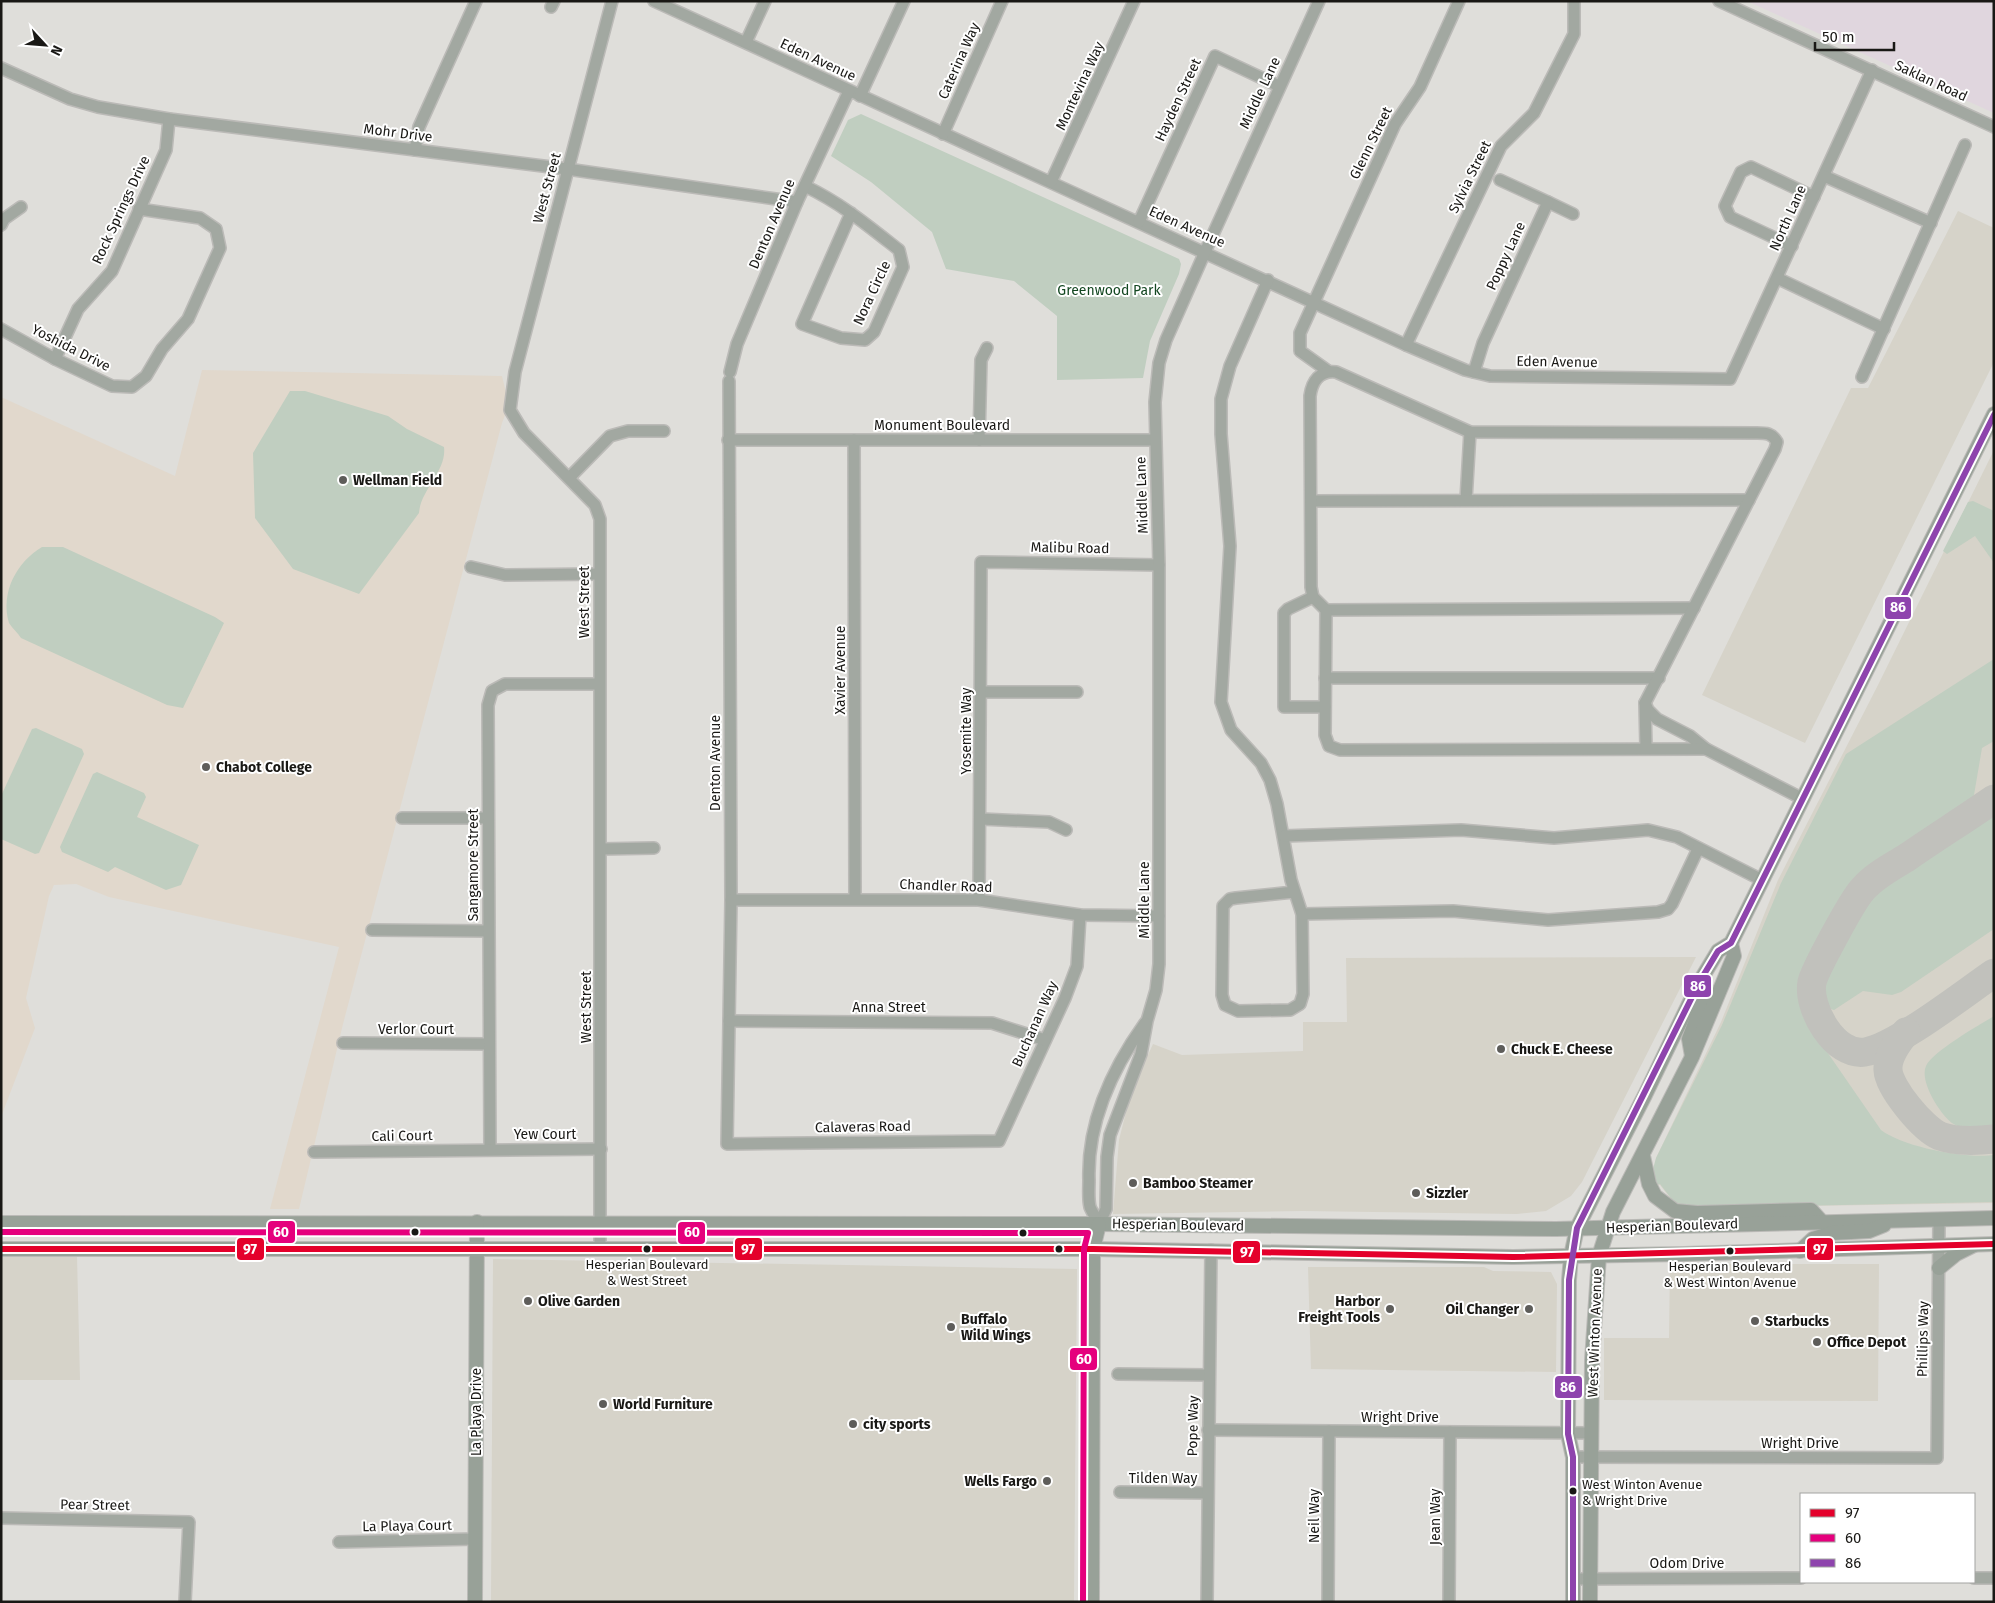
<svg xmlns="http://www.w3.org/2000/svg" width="1995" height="1603" viewBox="0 0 1995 1603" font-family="'Fira Sans',sans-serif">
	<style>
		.built { fill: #d6d3c9 }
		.industrial { fill: #e0d6de }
		.education { fill: #e1d8cc }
		.green { fill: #c0cec0 }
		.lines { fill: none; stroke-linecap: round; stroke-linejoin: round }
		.taxiway { stroke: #c1c1bc; stroke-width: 29 }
		.minor-casing { stroke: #bbbab7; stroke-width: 14 }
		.major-casing { stroke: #bbbab7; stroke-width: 16 }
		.minor { stroke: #a2a8a1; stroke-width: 11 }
		.major { stroke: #98a198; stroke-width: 14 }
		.bus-1-casing { stroke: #fff; stroke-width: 10 }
		.bus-2-casing { stroke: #fff; stroke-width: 10 }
		.bus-3-casing { stroke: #fff; stroke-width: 10 }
		.bus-1 { stroke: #e4002b; stroke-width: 6 }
		.bus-2 { stroke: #e5007d; stroke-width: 6 }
		.bus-3 { stroke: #8e44ad; stroke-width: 6 }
		.poi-dot { fill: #5e5d5a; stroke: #fff; stroke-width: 2 }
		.bus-dot { fill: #191815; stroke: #fff; stroke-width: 2 }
		.labels { text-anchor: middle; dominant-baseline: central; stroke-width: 4; stroke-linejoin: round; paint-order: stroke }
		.bus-label { font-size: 13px; fill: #191815; stroke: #fff }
		.street-label { font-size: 14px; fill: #191815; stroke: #fff }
		.park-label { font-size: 14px; fill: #134721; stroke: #fff }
		.poi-label { font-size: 14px; font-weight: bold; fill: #191815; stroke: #fff; text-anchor: start }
		.line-badge { stroke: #fff; stroke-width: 2 }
		.badge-label { font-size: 14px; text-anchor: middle; font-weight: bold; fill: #fff }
	</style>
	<rect width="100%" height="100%" fill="#dfdeda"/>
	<!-- built -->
	<g class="built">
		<polygon points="1958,211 1994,228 1994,362 1805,743 1702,695 1851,388 1868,388"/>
		<polygon points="1994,450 1994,1203 1696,1208 1674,1203 1660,1185 1655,1186 1653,1176 1656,1158 1721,1022 1778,880 1878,685"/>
		<polygon points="1696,957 1582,1182 1571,1196 1546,1211 1517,1214 1303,1211 1113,1214 1119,1140 1131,1092 1153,1044 1182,1055 1303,1051 1303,1022 1347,1022 1346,958"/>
		<polygon points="1,1256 77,1256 80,1380 1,1380"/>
		<polygon points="493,1259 1077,1269 1074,1602 491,1602"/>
		<polygon points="1670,1264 1879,1264 1878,1401 1604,1400 1604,1338 1669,1338"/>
		<polygon points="1308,1267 1484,1267 1493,1271 1551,1272 1557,1284 1556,1372 1311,1369"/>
	</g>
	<!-- industrial -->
	<polygon class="industrial" points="1747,1 1994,1 1994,113"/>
	<!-- education -->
	<polygon class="education" points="202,370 502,376 509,405 502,423 343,1024 299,1209 270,1209 339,947 109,897 76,884 54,885 49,896 26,998 35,1028 1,1117 1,397 175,476"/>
	<!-- green -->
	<g class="green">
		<polygon points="861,114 1179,259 1181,264 1179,274 1150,341 1143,378 1057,380 1057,316 1014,281 946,269 932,232 871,182 831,156 848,120"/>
		<path d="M290,391H305L388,416L407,429L444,447C447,471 421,489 419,513L359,594L293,569L255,518L253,453Z"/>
		<polygon points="1973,501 1994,511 1994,563 1975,536 1947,554 1943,551 1968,502"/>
		<path d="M42,547H63L215,617L224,623L183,708L167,705L21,638C18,633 12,628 9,623C0,592 17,562 42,547Z"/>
		<path d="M1994,659V741L1982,748L1974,795L1970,802L1860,875L1854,882L1803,972L1799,984V995L1803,1017L1881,1130C1903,1147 1966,1159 1994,1155V1202L1696,1208L1674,1202L1660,1184L1656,1185L1653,1169L1656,1158L1722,1025L1781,883L1846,754Z"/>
		<polygon points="36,728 82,749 84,754 39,853 35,854 1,839 1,796 32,729"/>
		<polygon points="97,772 144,793 146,797 137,817 199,845 181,885 166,890 115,867 108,872 62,852 60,847 93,774"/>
		<polygon points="1994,809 1994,929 1901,992 1892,995 1863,991 1834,1010 1831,1009 1822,994 1822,978 1870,893"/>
		<path d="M1994,1016V1130C1981,1130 1964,1131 1952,1123C1940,1114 1919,1081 1926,1066C1932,1052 1979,1025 1994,1016Z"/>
	</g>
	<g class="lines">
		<!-- taxiway -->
		<g class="taxiway">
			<path d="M1994,799C1965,819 1935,838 1906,858C1891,867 1874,876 1863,889C1853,899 1815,970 1812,982C1807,1008 1835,1057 1865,1052C1895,1048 1966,992 1994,973"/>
			<path d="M1906,1032C1897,1043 1887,1056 1888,1070C1889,1088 1923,1129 1940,1136C1956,1142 1976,1141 1994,1139"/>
		</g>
		<defs>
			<g id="minor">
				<polyline points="654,1 1406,345 1465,370 1490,376 1730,379 1872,70"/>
				<polyline points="1719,1 1994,127"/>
				<polyline points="551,7 554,1"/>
				<polyline points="746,42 765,1"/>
				<polyline points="1,68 70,99 98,107 169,119 567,169 797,202"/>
				<polyline points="860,96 904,1"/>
				<polyline points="943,134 1002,1"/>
				<polyline points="415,150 419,127 476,1"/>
				<polyline points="1824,176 1931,223"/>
				<polyline points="1051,182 1134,1"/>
				<path d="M805,186C842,204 866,224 899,250L903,267L874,332L865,340L841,338L802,324L851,213"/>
				<polyline points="1548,202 1573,214"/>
				<polyline points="1139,222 1215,56 1279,86"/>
				<polyline points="1,225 4,219 21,207"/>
				<polyline points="1792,246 1730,217 1725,206 1741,172 1751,167 1814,197"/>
				<polyline points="1777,278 1884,329"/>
				<polyline points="1268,280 1230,366 1221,399 1221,434 1230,546 1221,702 1231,730 1261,763 1270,780 1277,804 1291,880 1302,914 1303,994 1300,1004 1290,1010 1238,1011 1225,1005 1222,995 1223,906 1230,899 1236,898 1293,892"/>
				<polyline points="1,329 55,359 112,386 132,387 146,376 162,349 188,319 220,248 216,229 200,218 139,209"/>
				<polyline points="1406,345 1501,146 1534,113 1574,34 1574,1"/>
				<polyline points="55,359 78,309 112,271 166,150 169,119"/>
				<polyline points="1328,371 1300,351 1300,333 1395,124 1420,87 1459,1"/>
				<polyline points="730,372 737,344 797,202 849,91"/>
				<polyline points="1474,372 1483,343 1548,202 1500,180"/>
				<polyline points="1862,377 1965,145"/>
				<polyline points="729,381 731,900 727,1144 999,1141 1065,998 1077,966 1080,915"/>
				<polyline points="728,440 1155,440"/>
				<polyline points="854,440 855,899"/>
				<polyline points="979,440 981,360 987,348"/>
				<polyline points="570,477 610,436 628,431 664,431"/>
				<polyline points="1466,500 1470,432"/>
				<polyline points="1311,501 1749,500"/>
				<polyline points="471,567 505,575 599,574"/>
				<polyline points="1313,597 1288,609 1284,613 1284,707 1325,707"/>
				<polyline points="1326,610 1694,608"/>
				<polyline points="1325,678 1659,678"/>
				<polyline points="980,692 1077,692"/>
				<polyline points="1645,703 1648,710 1657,719 1690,736 1706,749 1803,799"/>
				<path d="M1646,748L1645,703L1775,449L1777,442C1772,433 1766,433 1757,433L1470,432L1336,372C1320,370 1312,381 1310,396L1311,587L1313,597L1326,610L1325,735L1329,746L1340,750L1706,749"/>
				<polyline points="402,818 488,818"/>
				<polyline points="981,819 1049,822 1066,830"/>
				<polyline points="1284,836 1461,830 1554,838 1648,830 1677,837 1762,880"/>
				<polyline points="601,849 654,848"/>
				<polyline points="731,900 979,900 1080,915 1159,916"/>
				<polyline points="979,900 981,562 1159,565"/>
				<polyline points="1302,914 1453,911 1548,920 1658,912 1668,909 1672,904 1698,849"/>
				<polyline points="372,930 488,931"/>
				<polyline points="729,1021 992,1023 1045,1040"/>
				<polyline points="343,1043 488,1044"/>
				<polyline points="490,1149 488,705 492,691 505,684 599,684"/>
				<polyline points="314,1152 601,1149"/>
				<polyline points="1099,1224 1106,1209 1107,1157 1110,1135 1141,1054 1147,1021 1156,990 1159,964 1159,565 1155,402 1159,363 1166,340 1205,252 1319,1"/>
				<path d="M1099,1224C1096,1218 1092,1212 1090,1207C1088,1199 1089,1188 1089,1180C1087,1123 1112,1069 1145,1023"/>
				<polyline points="600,1249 600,519 595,505 524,433 510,410 515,372 612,1"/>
				<polyline points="1118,1374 1209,1375"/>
				<polyline points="1208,1430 1591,1433"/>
				<polyline points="1573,1457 1937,1458 1939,1219"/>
				<polyline points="1120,1492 1207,1493"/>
				<polyline points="1,1518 189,1522 185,1602"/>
				<polyline points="339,1542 475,1539"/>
				<polyline points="1974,1578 1994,1578"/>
				<polyline points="1573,1579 1801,1578"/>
				<polyline points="1207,1602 1211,1250"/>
				<polyline points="1328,1602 1329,1431"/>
				<polyline points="1449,1602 1450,1432"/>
			</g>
			<g id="major">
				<polyline points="1692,1056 1689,1039 1705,997 1700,981"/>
				<polyline points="1643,1156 1649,1184 1655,1196 1675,1211 1697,1213 1811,1210 1822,1222"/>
				<polyline points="1,1223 1099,1224 1556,1229 1994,1218"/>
				<polyline points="1,1249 1093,1249 1513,1257 1684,1254 1994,1244"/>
				<polyline points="1800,1251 1813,1239 1832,1233 1869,1231 1884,1225"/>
				<polyline points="1939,1268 1956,1254 1974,1245"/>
				<polyline points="475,1602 477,1222"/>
				<polyline points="1092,1602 1093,1266 1093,1249 1099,1224"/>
				<polyline points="1573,1602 1573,1457 1568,1434 1569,1280 1571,1256 1577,1228 1645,1095 1700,981 1718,951 1731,943 1994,414"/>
				<polyline points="1590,1602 1592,1360 1599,1256 1613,1212 1692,1057 1734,956 1731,943"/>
			</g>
		</defs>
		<!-- minor casing -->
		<use href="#minor" class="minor-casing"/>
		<!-- major casing -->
		<use href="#major" class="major-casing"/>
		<!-- minor -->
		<use href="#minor" class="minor"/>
		<!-- major -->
		<use href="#major" class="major"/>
		<defs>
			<polyline id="bus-1" points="1,1249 1093,1249 1513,1257 1994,1244"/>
			<polyline id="bus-2" points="1,1232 1088,1233 1084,1249 1083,1602"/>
			<polyline id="bus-3" points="1573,1602 1573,1457 1568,1434 1569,1280 1577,1228 1700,981 1718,951 1731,943 1994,415"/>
		</defs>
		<!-- bus-1 casing -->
		<use href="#bus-1" class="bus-1-casing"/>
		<!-- bus-2 casing -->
		<use href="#bus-2" class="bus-2-casing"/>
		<!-- bus-3 casing -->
		<use href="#bus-3" class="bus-3-casing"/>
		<!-- bus-1 -->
		<use href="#bus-1" class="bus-1"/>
		<!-- bus-2 -->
		<use href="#bus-2" class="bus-2"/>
		<!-- bus-3 -->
		<use href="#bus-3" class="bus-3"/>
	</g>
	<!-- markers -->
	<g class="poi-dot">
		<circle cx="343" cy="480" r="5"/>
		<circle cx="206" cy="767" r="5"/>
		<circle cx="1501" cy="1049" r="5"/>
		<circle cx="1133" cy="1183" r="5"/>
		<circle cx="1416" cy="1193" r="5"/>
		<circle cx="528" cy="1301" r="5"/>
		<circle cx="1390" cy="1309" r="5"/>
		<circle cx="1529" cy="1309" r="5"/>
		<circle cx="1755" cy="1321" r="5"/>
		<circle cx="951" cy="1327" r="5"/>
		<circle cx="1817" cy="1342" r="5"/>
		<circle cx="603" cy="1404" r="5"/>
		<circle cx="853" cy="1424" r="5"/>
		<circle cx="1047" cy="1481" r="5"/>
	</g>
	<g class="bus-dot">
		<circle cx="415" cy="1232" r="4.5"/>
		<circle cx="1023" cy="1233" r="4.5"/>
		<circle cx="647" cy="1249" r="4.5"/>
		<circle cx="1059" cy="1249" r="4.5"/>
		<circle cx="1730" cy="1251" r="4.5"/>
		<circle cx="1573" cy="1491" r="4.5"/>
	</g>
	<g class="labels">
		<!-- bus labels -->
		<g class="bus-label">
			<text x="647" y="1264">Hesperian Boulevard<tspan x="647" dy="16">&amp; West Street</tspan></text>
			<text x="1730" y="1266">Hesperian Boulevard<tspan x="1730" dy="16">&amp; West Winton Avenue</tspan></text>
			<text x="1582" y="1484" text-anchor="start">West Winton Avenue<tspan x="1582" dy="16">&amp; Wright Drive</tspan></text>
		</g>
		<!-- street labels -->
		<g class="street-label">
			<text transform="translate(818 60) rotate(25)">Eden Avenue</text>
			<text transform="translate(959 61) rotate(-66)">Caterina Way</text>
			<text transform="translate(1931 81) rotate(25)">Saklan Road</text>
			<text transform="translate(1080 86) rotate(-65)">Montevina Way</text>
			<text transform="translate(1260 93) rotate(-65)">Middle Lane</text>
			<text transform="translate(1178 100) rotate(-65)">Hayden Street</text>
			<text transform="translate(398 133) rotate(7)">Mohr Drive</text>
			<text transform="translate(1371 143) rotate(-64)">Glenn Street</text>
			<text transform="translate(1470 177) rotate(-64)">Sylvia Street</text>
			<text transform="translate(547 188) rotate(-75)">West Street</text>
			<text transform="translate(121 210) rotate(-65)">Rock Springs Drive</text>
			<text transform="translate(1788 218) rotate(-66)">North Lane</text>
			<text transform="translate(772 224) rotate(-67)">Denton Avenue</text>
			<text transform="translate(1187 227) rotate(24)">Eden Avenue</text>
			<text transform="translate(1506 256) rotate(-65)">Poppy Lane</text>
			<text transform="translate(872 293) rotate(-65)">Nora Circle</text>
			<text transform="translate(71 348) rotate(27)">Yoshida Drive</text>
			<text transform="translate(1557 362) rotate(1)">Eden Avenue</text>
			<text x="942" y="425">Monument Boulevard</text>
			<text transform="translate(1142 495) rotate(-92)">Middle Lane</text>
			<text transform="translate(1070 548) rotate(1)">Malibu Road</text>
			<text transform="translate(584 602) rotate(-90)">West Street</text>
			<text transform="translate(840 670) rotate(-90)">Xavier Avenue</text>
			<text transform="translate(966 731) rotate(-90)">Yosemite Way</text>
			<text transform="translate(715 763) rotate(-90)">Denton Avenue</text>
			<text transform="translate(473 865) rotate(-90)">Sangamore Street</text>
			<text transform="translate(946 886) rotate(2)">Chandler Road</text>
			<text transform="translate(1144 900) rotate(-90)">Middle Lane</text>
			<text transform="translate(586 1007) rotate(-90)">West Street</text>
			<text x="889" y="1007">Anna Street</text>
			<text transform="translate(1035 1024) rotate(-66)">Buchanan Way</text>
			<text x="416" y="1029">Verlor Court</text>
			<text transform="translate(863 1127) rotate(-1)">Calaveras Road</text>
			<text x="545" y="1134">Yew Court</text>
			<text transform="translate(402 1136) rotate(-1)">Cali Court</text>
			<text transform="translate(1178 1225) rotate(1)">Hesperian Boulevard</text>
			<text transform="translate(1672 1226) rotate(-2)">Hesperian Boulevard</text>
			<text transform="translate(1595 1333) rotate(-88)">West Winton Avenue</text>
			<text transform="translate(1923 1339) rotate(-89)">Phillips Way</text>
			<text transform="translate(476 1412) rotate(-90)">La Playa Drive</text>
			<text x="1400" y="1417">Wright Drive</text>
			<text transform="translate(1193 1426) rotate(-89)">Pope Way</text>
			<text x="1800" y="1443">Wright Drive</text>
			<text x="1163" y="1478">Tilden Way</text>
			<text transform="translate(95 1505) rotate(1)">Pear Street</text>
			<text transform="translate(1314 1516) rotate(-90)">Neil Way</text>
			<text transform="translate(1435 1517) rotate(-90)">Jean Way</text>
			<text transform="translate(407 1526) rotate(-1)">La Playa Court</text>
			<text x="1687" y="1563">Odom Drive</text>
		</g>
		<!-- park labels -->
		<g class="park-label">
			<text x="1109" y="290">Greenwood Park</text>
		</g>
		<!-- poi labels -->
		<g class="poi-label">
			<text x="353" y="480">Wellman Field</text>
			<text x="216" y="767">Chabot College</text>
			<text x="1511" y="1049">Chuck E. Cheese</text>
			<text x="1143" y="1183">Bamboo Steamer</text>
			<text x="1426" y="1193">Sizzler</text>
			<text x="538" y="1301">Olive Garden</text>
			<text x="1380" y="1301" text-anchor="end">Harbor<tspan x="1380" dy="16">Freight Tools</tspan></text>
			<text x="1519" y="1309" text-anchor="end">Oil Changer</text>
			<text x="961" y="1319">Buffalo<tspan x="961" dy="16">Wild Wings</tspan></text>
			<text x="1765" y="1321">Starbucks</text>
			<text x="1827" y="1342">Office Depot</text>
			<text x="613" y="1404">World Furniture</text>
			<text x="863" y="1424">city sports</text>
			<text x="1037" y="1481" text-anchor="end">Wells Fargo</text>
		</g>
	</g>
	<g class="line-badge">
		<rect x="1884" y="596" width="28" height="24" rx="5" fill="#8e44ad"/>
		<rect x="1683" y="974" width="29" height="24" rx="5" fill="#8e44ad"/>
		<rect x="267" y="1220" width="29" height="24" rx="5" fill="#e5007d"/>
		<rect x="677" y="1221" width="29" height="24" rx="5" fill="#e5007d"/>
		<rect x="1806" y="1237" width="28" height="24" rx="5" fill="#e4002b"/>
		<rect x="236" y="1237" width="29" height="24" rx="5" fill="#e4002b"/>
		<rect x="734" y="1237" width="29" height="24" rx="5" fill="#e4002b"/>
		<rect x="1232" y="1240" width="29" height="24" rx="5" fill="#e4002b"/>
		<rect x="1069" y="1347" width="29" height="24" rx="5" fill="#e5007d"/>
		<rect x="1554" y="1375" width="29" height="24" rx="5" fill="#8e44ad"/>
	</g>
	<g class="badge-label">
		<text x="1898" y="612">86</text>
		<text x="1698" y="991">86</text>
		<text x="281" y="1237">60</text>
		<text x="692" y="1237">60</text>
		<text x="1820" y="1254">97</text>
		<text x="250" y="1254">97</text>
		<text x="748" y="1254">97</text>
		<text x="1247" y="1257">97</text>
		<text x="1084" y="1364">60</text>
		<text x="1568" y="1392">86</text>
	</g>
	<!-- border -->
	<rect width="1995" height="1603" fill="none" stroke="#191815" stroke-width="5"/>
	<!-- legend -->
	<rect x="1800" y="1493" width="175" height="90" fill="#ffffff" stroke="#a3a3a1"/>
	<rect x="1810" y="1509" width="25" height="8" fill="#e4002b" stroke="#a3a3a1"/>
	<text x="1845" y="1518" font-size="15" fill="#191815">97</text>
	<rect x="1810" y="1534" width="25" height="8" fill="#e5007d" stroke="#a3a3a1"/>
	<text x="1845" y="1543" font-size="15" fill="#191815">60</text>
	<rect x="1810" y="1559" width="25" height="8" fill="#8e44ad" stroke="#a3a3a1"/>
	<text x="1845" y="1568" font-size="15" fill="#191815">86</text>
	<!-- north arrow -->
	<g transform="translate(45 45) rotate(116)" stroke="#ffffff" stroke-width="4" paint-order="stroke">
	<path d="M0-4L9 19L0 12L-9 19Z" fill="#191815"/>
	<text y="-8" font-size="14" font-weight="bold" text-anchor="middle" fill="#191815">N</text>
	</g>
	<!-- scale -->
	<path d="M1815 42v8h79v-8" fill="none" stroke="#191815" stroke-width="2.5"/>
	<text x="1822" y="42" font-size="15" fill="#191815" stroke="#ffffff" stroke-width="4" paint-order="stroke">50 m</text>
</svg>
